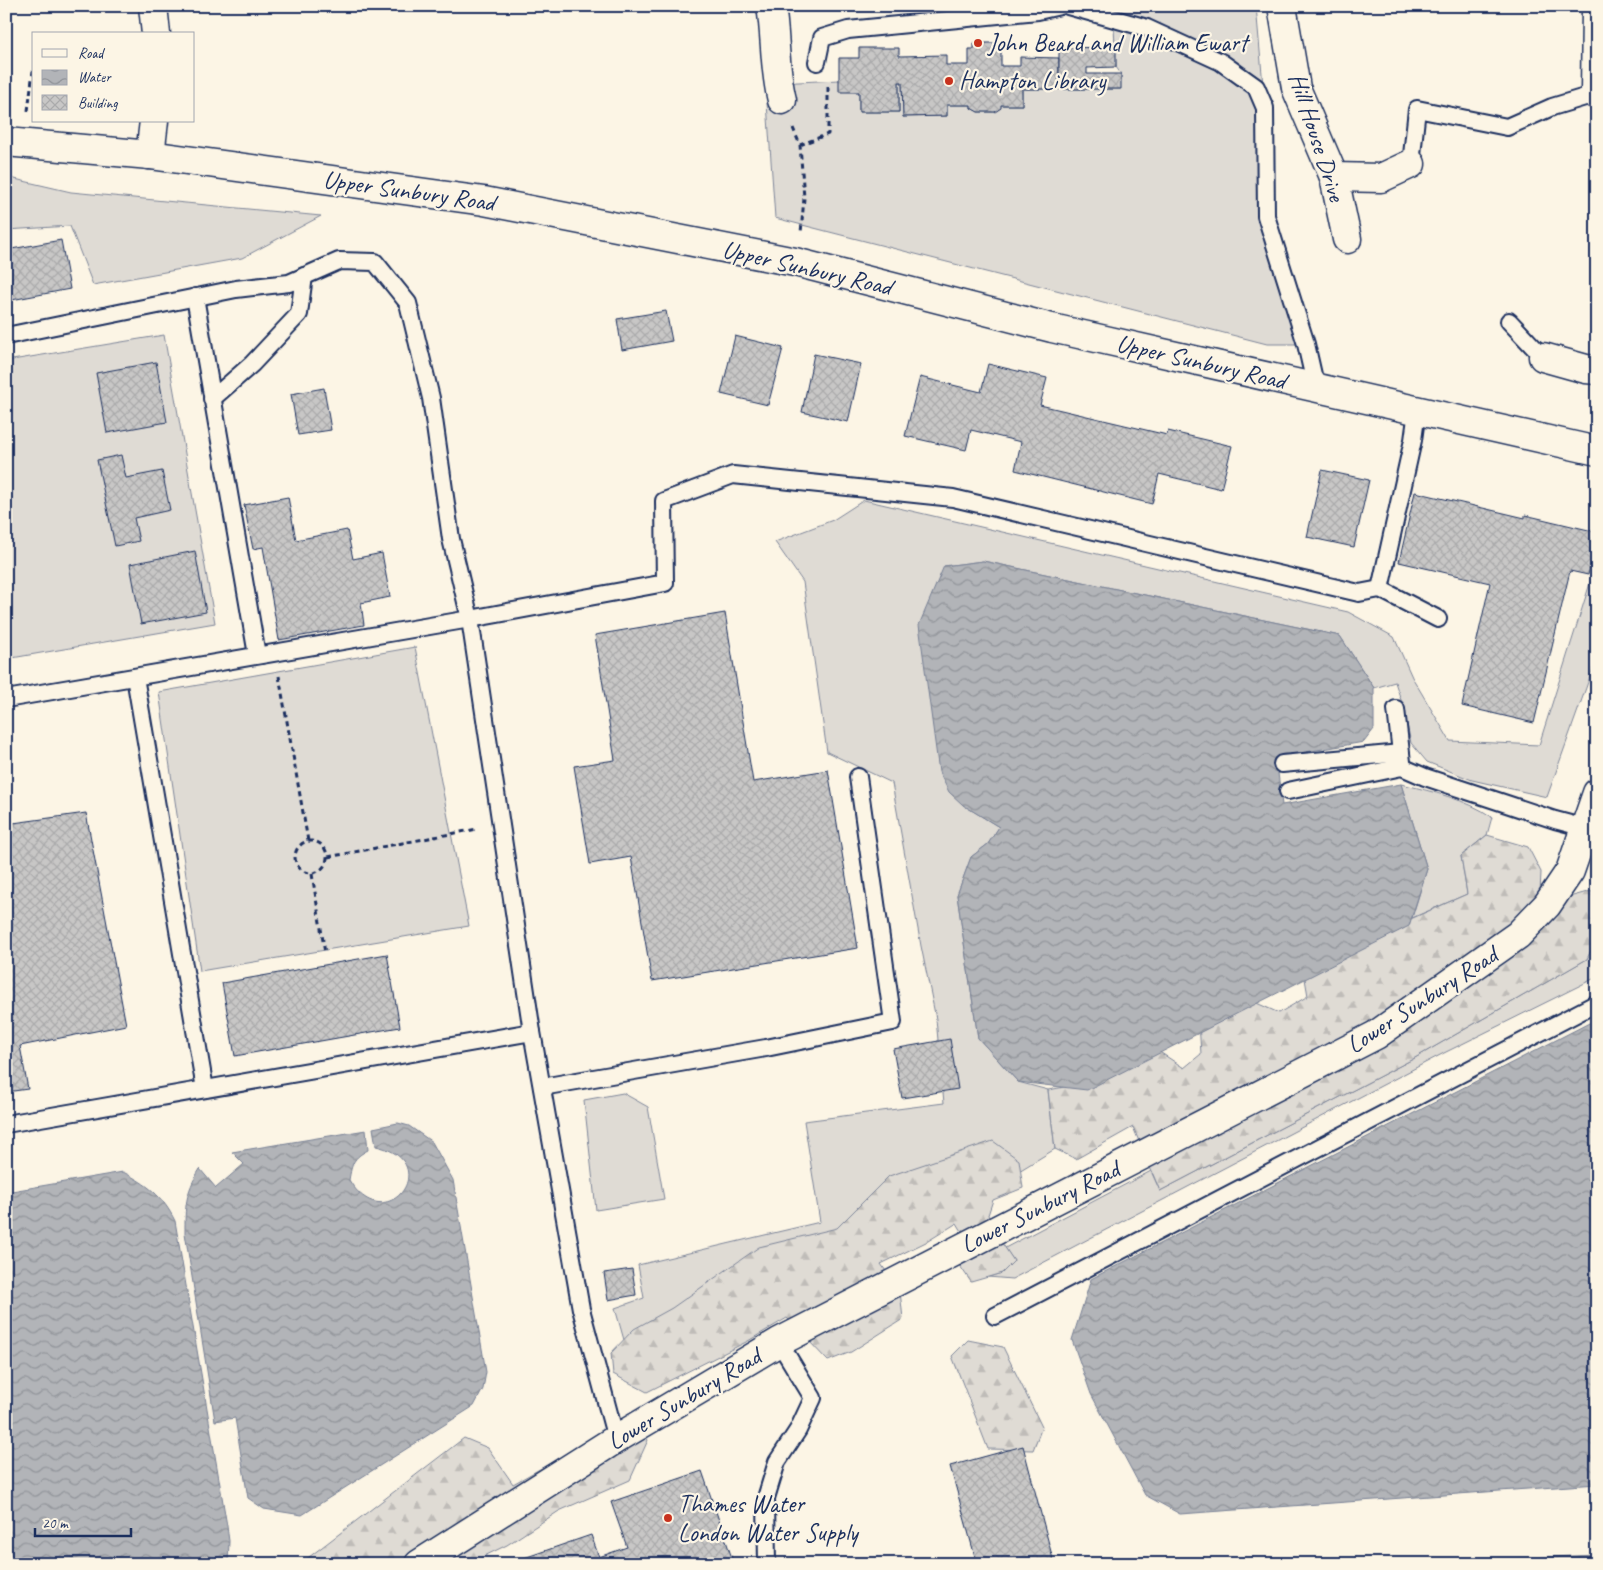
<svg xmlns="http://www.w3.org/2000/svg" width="1603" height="1570" viewBox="0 0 1603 1570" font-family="Caveat,sans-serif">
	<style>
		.grass { fill: #dfdbd4; stroke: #7d8599 }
		.forest { fill: url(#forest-firs); stroke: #7d8599 }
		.water { fill: url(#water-waves); stroke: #767f94 }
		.building { fill: url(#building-cross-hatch); stroke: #1b2f5e }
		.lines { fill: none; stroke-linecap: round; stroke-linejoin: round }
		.lane-casing { stroke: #1b2f5e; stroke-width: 20 }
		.street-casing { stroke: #1b2f5e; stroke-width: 31 }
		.secondary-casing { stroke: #1b2f5e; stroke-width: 31 }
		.highway-casing { stroke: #1b2f5e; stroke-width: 31 }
		.path { stroke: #1b2f5e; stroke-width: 3; stroke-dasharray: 5 4; stroke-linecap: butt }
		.lane { stroke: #fcf5e5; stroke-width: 16 }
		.street { stroke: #fcf5e5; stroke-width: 28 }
		.secondary { stroke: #fcf5e5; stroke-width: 28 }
		.highway { stroke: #fcf5e5; stroke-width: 28 }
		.poi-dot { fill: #c8321e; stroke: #fcf5e5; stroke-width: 2 }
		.labels { text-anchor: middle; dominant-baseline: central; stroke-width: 4.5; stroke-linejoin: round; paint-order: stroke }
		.poi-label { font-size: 25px; fill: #1b2f5e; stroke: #fcf5e5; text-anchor: start }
		.street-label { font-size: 25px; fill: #1b2f5e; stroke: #fcf5e5 }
	</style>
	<defs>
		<pattern id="forest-firs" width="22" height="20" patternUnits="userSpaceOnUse" patternTransform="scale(1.25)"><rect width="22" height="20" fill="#dfdbd4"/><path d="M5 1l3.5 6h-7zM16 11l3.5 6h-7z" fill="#bfbcb8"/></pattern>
		<pattern id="water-waves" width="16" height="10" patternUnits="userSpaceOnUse" patternTransform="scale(1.25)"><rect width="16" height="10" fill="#b2b4b8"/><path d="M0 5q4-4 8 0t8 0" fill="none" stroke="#909399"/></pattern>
		<pattern id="building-cross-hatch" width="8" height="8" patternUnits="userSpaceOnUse" patternTransform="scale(1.25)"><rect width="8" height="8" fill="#c8c7c6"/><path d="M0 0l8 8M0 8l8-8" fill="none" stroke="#ababac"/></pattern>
	</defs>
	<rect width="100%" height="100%" fill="#fcf5e5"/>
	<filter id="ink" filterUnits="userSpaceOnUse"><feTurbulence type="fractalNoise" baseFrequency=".02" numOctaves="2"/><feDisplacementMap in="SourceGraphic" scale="10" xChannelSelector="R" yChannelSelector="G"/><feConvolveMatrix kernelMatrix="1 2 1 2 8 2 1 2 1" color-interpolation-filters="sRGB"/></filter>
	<g filter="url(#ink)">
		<!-- grass -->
		<g class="grass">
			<polygon points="1113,6 1256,6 1265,108 1266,216 1306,344 1267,344 775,218 767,103 781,99 778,83 839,80 859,92 859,112 899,112 899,82 902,82 903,117 947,116 947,105 971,105 971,108 978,112 995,112 1001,105 1022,105 1022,89 1120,89 1121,74 1116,67"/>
			<polygon points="6,177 71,192 321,216 242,258 93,285 70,226 6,230"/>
			<polygon points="164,335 215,623 6,659 6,361"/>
			<polygon points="864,500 1348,612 1394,637 1412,677 1450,741 1539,745 1591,580 1597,544 1597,657 1547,797 1472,780 1427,762 1411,743 1403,706 1395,682 1374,688 1340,636 983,561 944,566 963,805 999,827 988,844 971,857 957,895 978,1038 1018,1082 1048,1090 1055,1149 1014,1174 624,1340 615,1308 644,1298 638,1265 820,1222 804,1121 944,1103 936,1019 921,946 892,783 827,752 803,582 775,542 833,520"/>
			<polygon points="415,647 469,926 200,971 159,692"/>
			<path d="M1401,784C1431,791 1468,800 1492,817L1487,835L1461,856L1467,894L1412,918L1427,869Z"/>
			<polygon points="1597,937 1597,977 1444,1053 1012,1279 988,1277 1002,1273 1014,1261 1005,1248 1151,1171 1160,1191 1413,1059 1587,959"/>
			<polygon points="623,1093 648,1107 664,1199 596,1210 584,1100"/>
		</g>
		<!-- forest -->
		<g class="forest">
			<polygon points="1487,835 1528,847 1541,872 1540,893 1562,899 1591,891 1597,899 1597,937 1587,959 1413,1059 1160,1191 1133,1127 1076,1159 1055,1149 1048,1090 1081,1084 1152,1047 1184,1068 1201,1054 1199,1023 1243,997 1279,1013 1308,996 1304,973 1336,952 1467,894 1461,856"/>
			<polygon points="993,1141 1019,1160 1023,1188 993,1200 988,1215 1002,1243 1014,1261 1002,1273 971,1282 958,1263 963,1233 957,1223 928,1241 881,1264 900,1291 903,1319 851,1352 828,1361 787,1318 748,1341 647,1392 613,1374 611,1353 634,1329 672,1308 759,1247 837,1228 889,1176"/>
			<polygon points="968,1340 1003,1347 1042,1427 1033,1450 988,1449 952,1356"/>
			<polygon points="631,1418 648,1440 630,1480 559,1511 507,1545 468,1564 300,1564 464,1438 488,1448 513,1484"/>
		</g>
		<!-- water -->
		<g class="water">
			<polygon points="983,561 1340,636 1374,688 1374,729 1364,742 1276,757 1282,805 1401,784 1427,869 1409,926 1087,1090 1018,1082 978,1038 957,895 971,857 988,844 999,827 963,805 949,792 939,772 919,625 944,566"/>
			<polygon points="1597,1019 1597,1484 1180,1514 1145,1495 1091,1394 1072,1340 1091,1279"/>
			<path d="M398,1123L409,1126L432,1142L453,1180L486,1372L483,1389L474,1406L302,1515L264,1509L248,1498L235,1418L215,1421L185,1233C185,1207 185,1193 200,1169L216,1188L244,1164L232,1152L366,1130L368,1150C353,1158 352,1163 349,1180C386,1241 445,1161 376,1146L373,1128Z"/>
			<path d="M123,1172C147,1184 163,1196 175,1221L227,1526L229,1541L228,1564H13L6,1523V1192Z"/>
			<polygon points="1597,1555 1597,1564 1387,1564"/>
		</g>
		<!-- building -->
		<g class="building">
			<polygon points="974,43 998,43 998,49 1001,49 1001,66 1020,66 1020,57 1059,58 1059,89 1022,89 1022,105 1001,105 1001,108 995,112 978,112 971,108 971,105 947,105 947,116 903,117 902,82 899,82 899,112 859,112 859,92 839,92 839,58 859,58 859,48 899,48 899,56 946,55 946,65 969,65 969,49 974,49"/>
			<polygon points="1116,47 1116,67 1087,68 1087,74 1121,74 1121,89 1059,89 1059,48"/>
			<polygon points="61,240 70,289 6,301 6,250"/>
			<polygon points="666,311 672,341 622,350 617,319"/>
			<polygon points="735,336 783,348 768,405 721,394"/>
			<polygon points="814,354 861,364 848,422 802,412"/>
			<polygon points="156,362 167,422 107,433 96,373"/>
			<polygon points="988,364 1047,378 1040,405 1167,435 1168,431 1232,446 1221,489 1159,474 1152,504 1015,470 1021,442 971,430 966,450 905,436 920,377 981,392"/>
			<polygon points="324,388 331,430 298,435 291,394"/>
			<polygon points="121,455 126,478 162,471 170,510 134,518 139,541 115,546 97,460"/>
			<polygon points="1322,470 1369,480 1354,547 1307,537"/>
			<polygon points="1415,492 1525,518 1525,515 1597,532 1597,539 1588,575 1570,571 1534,723 1462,706 1490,583 1399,562"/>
			<polygon points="288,497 296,540 347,530 353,559 382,553 390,597 361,603 364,625 279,640 263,547 253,549 244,505"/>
			<polygon points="195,551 206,612 141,624 130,564"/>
			<polygon points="725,613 753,782 828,770 858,948 652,981 631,857 590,864 574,766 615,760 595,635"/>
			<polygon points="86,813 126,1025 20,1046 28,1089 6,1092 6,824"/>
			<polygon points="387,954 400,1027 235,1056 222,983"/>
			<polygon points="950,1039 958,1089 902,1098 893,1049"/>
			<polygon points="632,1269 636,1295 608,1300 604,1273"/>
			<polygon points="1023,1446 1054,1563 977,1564 950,1466"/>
			<polygon points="702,1471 734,1564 525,1564 524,1558 591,1535 599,1557 627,1547 611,1502"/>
		</g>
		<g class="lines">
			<defs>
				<g id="lane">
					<polyline points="1068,6 1147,28 1221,62 1256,87 1265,108 1266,216 1306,344 1316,388"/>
					<polyline points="817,62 822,38 848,30 1038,11 1060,6"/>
					<polyline points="1411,164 1417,109 1507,127 1552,107 1595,94"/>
					<polyline points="195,297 257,655"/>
					<polyline points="1509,321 1543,357"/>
					<polyline points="6,336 236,289 289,283 339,261 375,262 408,303 431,398 451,539 470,619 6,699"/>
					<polyline points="212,399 252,364 299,314 304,276"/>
					<polyline points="1380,589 1413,440 1417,411"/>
					<polyline points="135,677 205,1089"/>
					<polyline points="1396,709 1402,762"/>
					<polyline points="1282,764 1401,753"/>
					<polyline points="1288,791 1402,767 1425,777 1555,820 1585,828"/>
					<polyline points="542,1087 766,1048 893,1022 858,777"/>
					<polyline points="6,1124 532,1032"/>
					<polyline points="995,1316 1597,1003"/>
					<polyline points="616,1439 581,1309 532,1032 470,619 665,583 664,501 733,475 953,498 1359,593 1380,589 1438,619"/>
					<polyline points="767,1564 766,1498 777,1462 798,1430 813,1398 779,1342"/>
				</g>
				<g id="street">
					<path d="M771,6C776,37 774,69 782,100"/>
					<polyline points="1282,6 1296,88 1334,177 1347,239"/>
					<polyline points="1595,94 1596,6"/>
					<polyline points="1334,177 1381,178 1411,164"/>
					<polyline points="1543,357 1586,369 1597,370"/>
				</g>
				<g id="secondary">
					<polyline points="153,6 156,34"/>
					<polyline points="150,155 154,121"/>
					<polyline points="419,1564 616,1439 779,1342 1376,1035 1518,935 1547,905 1570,871 1597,793"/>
				</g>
				<polyline id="highway" points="6,142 150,155 484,201 795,262 1052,328 1597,451"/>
			</defs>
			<!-- lane casing -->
			<use href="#lane" class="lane-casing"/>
			<!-- street casing -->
			<use href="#street" class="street-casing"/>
			<!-- secondary casing -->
			<use href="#secondary" class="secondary-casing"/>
			<!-- highway casing -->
			<use href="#highway" class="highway-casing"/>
			<!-- path -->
			<g class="path">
				<polyline points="28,111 33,71"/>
				<polyline points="793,128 800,145 804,198 801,233"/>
				<polyline points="800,145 828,134 828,83"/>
				<polyline points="279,676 308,841"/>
				<circle cx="311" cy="857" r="16"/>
				<polyline points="328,857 477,829"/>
				<polyline points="312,874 325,953"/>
			</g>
			<!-- lane -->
			<use href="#lane" class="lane"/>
			<!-- street -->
			<use href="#street" class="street"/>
			<!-- secondary -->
			<use href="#secondary" class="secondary"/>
			<!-- highway -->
			<use href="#highway" class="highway"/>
		</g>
	</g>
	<!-- markers -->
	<g class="poi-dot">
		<circle cx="978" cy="43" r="5"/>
		<circle cx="949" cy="81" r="5"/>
		<circle cx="668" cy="1518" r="5"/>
	</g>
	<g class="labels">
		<!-- poi labels -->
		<g class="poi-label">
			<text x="988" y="43">John Beard and William Ewart</text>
			<text x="959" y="81">Hampton Library</text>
			<text x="678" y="1504">Thames Water<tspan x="678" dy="29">London Water Supply</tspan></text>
		</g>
		<!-- street labels -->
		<g class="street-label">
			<text transform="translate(1317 137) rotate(72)">Hill House Drive</text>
			<text transform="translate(409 191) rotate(8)">Upper Sunbury Road</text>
			<text transform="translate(807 268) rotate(13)">Upper Sunbury Road</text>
			<text transform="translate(1201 362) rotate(13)">Upper Sunbury Road</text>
			<text transform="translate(1422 1000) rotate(-33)">Lower Sunbury Road</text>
			<text transform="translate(1040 1207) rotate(-27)">Lower Sunbury Road</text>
			<text transform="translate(684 1399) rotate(-31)">Lower Sunbury Road</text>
		</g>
	</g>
	<!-- margin -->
	<rect width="1603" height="1570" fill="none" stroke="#fcf5e5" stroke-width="25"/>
	<rect x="12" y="12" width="1578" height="1545" fill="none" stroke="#1b2f5e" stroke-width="2" filter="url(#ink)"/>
	<!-- legend -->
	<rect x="32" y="32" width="162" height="90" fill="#fcf5e5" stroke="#a2a6af"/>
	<rect x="42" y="49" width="25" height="8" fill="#fcf5e5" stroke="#a2a6af"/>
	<text x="78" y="58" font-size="15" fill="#1b2f5e">Road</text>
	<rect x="42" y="70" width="25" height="15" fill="url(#water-waves)" stroke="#a2a6af"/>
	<text x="78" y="82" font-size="15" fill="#1b2f5e">Water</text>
	<rect x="42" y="95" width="25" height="15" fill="url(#building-cross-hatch)" stroke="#a2a6af"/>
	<text x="78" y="108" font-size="15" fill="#1b2f5e">Building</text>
	<!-- scale -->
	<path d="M35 1528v8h96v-8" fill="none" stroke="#1b2f5e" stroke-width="2.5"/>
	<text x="42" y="1528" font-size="15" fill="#1b2f5e" stroke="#fcf5e5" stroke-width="4" paint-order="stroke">20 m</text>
</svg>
